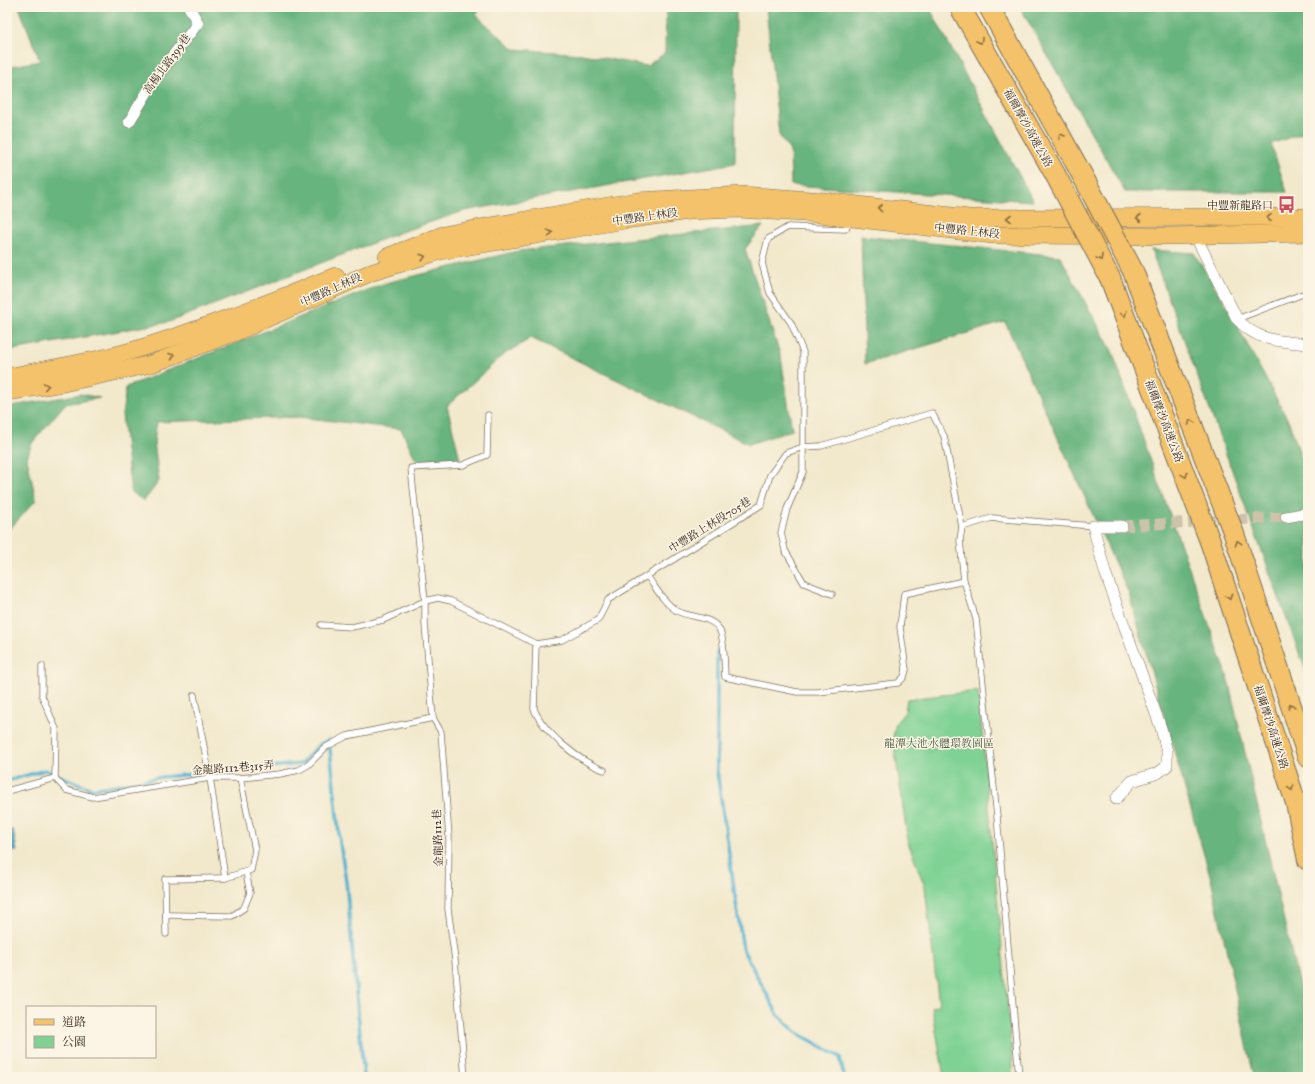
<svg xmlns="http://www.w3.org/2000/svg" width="1315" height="1084" viewBox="0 0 1315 1084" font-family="'IM FELL Great Primer','Noto Serif TC',serif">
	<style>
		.green { fill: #7fd294; stroke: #5d7e59 }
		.forest { fill: #67b47e; stroke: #516f4e }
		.water { fill: #50b1cf; stroke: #466e76 }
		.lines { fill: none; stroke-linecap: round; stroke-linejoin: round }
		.stream { stroke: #50b1cf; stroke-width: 3.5 }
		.minor-tunnel { stroke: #cdc3aa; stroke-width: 11; stroke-dasharray: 11 5.5; stroke-linecap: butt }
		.service-casing { stroke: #7b6d5b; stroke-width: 7 }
		.minor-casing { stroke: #7b6d5b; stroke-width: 12 }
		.primary-casing { stroke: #7b6d5b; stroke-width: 18 }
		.motorway-casing { stroke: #7b6d5b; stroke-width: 22 }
		.service { stroke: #fff; stroke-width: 5.5 }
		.minor { stroke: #fff; stroke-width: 11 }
		.primary { stroke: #f3c26a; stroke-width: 17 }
		.motorway { stroke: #f3c26a; stroke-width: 20 }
		.motorway-bridge-casing { stroke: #7b6d5b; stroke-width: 22; stroke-linecap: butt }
		.motorway-bridge { stroke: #f3c26a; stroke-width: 20 }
		.oneway { stroke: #8e6e40 }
		.labels { text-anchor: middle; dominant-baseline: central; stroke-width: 3; stroke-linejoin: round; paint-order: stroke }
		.street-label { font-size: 11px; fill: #3b2a1e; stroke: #fcf5e5 }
		.poi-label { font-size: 11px; fill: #3b2a1e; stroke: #fcf5e5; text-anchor: end }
		.park-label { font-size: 11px; fill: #4f5c41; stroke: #fcf5e5 }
	</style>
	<rect width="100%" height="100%" fill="#fcf5e5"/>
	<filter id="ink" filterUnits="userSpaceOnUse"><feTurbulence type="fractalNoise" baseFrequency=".025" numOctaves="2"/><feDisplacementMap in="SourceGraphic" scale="8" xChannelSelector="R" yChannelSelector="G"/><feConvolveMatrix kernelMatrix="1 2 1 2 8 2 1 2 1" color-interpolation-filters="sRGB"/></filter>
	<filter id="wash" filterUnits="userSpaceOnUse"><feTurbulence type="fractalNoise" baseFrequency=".012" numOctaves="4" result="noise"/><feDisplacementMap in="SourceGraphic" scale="16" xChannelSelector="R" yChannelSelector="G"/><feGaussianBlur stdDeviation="0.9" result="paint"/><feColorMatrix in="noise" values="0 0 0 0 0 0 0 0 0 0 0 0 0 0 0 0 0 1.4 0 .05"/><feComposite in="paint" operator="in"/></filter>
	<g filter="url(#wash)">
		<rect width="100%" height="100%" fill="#f2e9cd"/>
		<!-- green -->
		<polygon class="green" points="978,691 1013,1065 1012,1077 944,1077 932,1007 939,1005 925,887 908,842 893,737 896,723 905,712 907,699"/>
		<!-- forest -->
		<g class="forest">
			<polygon points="19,7 482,7 476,15 514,49 582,54 647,66 665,53 666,7 736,7 735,163 464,211 401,232 169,322 7,351 7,67 40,61"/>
			<polygon points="766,7 929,7 1033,201 791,185 790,151 779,135"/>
			<polygon points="1020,7 1308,7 1308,131 1271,144 1287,192 1125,192"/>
			<polygon points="763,226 745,249 781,357 792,430 749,444 531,338 503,355 447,406 460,459 419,466 401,429 299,417 157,422 154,441 159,481 144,501 131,492 122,415 126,387 385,283 518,251"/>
			<polygon points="861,236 1060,256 1112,351 1227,675 1308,1024 1308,1077 1254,1077 1211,879 1129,594 1005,322 865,364"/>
			<polygon points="1151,250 1194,253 1226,305 1289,422 1308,477 1308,677"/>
			<polygon points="81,394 100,398 65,404 32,443 27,458 36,500 7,532 7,407"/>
		</g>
		<!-- water -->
		<polygon class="water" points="7,830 13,830 17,851 7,852"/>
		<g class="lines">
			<!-- stream -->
			<g class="stream">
				<polyline points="717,651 717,771 743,950 778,1015 796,1032 840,1057 844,1077"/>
				<polyline points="7,781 45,770 92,789 162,777 301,764 319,745 329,740 340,843 346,881 364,1077"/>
			</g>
		</g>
	</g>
	<g filter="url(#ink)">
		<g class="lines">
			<!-- minor-tunnel -->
			<polyline class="minor-tunnel" points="1122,526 1286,517"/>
			<defs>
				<g id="service">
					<polyline points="1237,319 1308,292"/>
					<polyline points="962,527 992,518 1093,526"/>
					<path d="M647,576C656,588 664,603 677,611C690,618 714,616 720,631C725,642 724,664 725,677L797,692H818L898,683L904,677L906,670L900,627L904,594L964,581"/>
					<polyline points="832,594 804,583 785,550 781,533 787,509 803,472 803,447 821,446 932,413 944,436 962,527 960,540 964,581 976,619 997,816 1019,1077"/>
					<polyline points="321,625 352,627 383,620 425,601 411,468 463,465 487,455 488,415"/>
					<path d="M536,644L534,709C544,733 580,762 604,770"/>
					<polyline points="42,666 42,696 56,729 55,778"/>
					<polyline points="194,695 210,778 225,878 251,870 255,850 240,778"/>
					<polyline points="7,791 55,778 66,790 93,797 210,778 240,778 280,774 299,770 308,765 326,747 347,736 433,718"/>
					<polyline points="166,915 232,916 244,908 250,893 246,872"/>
					<polyline points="166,934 165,879 225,878"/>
					<polyline points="465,1077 455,960 448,909 449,837 441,732 433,718 425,624 425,601 438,598 451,601 536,644 562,640 598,620 608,600 761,505 770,475 786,453 803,447 803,352 791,323 770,293 762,263 768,239 788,227 845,229 852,220"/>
				</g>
				<g id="minor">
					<polyline points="129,122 157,76 198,23 189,7"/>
					<path d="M1195,235L1237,319C1258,342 1279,341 1308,344"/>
					<polyline points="1286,517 1308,513"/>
					<polyline points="1116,799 1132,781 1158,773 1167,766 1167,752 1161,728 1105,572 1093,526 1122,526"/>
				</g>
				<g id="primary">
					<polyline points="387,257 443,235 485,227 637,201 743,195 824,201 969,218 1308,217"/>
					<path d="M7,377C53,368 100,361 144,347C209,327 272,301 336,276"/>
					<polyline points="7,392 64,383 151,364 241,330 370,273 441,251 625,220 689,211 739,209 819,214 993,235 1167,236 1308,233"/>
				</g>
				<g id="motorway">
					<polyline points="960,7 1055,174"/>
					<polyline points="989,7 1080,171"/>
					<polyline points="1133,271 1234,534 1308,757"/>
					<polyline points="1110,278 1211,544 1296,803 1308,860"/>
				</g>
			</defs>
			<!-- service casing -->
			<use href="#service" class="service-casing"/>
			<!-- minor casing -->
			<use href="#minor" class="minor-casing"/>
			<!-- primary casing -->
			<use href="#primary" class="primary-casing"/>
			<!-- motorway casing -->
			<use href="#motorway" class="motorway-casing"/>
			<!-- service -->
			<use href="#service" class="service"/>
			<!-- minor -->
			<use href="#minor" class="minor"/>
			<!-- primary -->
			<use href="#primary" class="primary"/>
			<!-- motorway -->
			<use href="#motorway" class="motorway"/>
			<defs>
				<g id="motorway-bridge">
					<polyline points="1080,171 1133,271"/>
					<polyline points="1055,174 1110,278"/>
				</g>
			</defs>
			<!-- motorway-bridge casing -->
			<use href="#motorway-bridge" class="motorway-bridge-casing"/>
			<!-- motorway-bridge -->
			<use href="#motorway-bridge" class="motorway-bridge"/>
		</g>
		<!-- one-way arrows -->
		<defs><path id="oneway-chevron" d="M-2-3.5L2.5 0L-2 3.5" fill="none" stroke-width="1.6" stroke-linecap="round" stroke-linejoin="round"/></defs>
		<g class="oneway">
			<use href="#oneway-chevron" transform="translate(980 41) rotate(61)"/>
			<use href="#oneway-chevron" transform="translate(1061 136) rotate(-119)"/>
			<use href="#oneway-chevron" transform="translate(880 208) rotate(-174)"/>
			<use href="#oneway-chevron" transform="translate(1009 218) rotate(-180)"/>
			<use href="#oneway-chevron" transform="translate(1139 218) rotate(-180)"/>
			<use href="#oneway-chevron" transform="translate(1269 218) rotate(180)"/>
			<use href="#oneway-chevron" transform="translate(550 233) rotate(-10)"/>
			<use href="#oneway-chevron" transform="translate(423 257) rotate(-17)"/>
			<use href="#oneway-chevron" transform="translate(1100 258) rotate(62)"/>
			<use href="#oneway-chevron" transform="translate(1124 314) rotate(69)"/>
			<use href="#oneway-chevron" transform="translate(172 356) rotate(-21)"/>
			<use href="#oneway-chevron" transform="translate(46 386) rotate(-9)"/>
			<use href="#oneway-chevron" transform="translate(1191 422) rotate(-111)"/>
			<use href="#oneway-chevron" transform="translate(1185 475) rotate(69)"/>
			<use href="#oneway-chevron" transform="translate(1238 543) rotate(-108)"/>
			<use href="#oneway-chevron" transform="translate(1229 597) rotate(72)"/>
			<use href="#oneway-chevron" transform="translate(1291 706) rotate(-108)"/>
			<use href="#oneway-chevron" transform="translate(1291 788) rotate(72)"/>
		</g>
	</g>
	<!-- icons -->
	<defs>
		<symbol id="bus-bare" viewBox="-9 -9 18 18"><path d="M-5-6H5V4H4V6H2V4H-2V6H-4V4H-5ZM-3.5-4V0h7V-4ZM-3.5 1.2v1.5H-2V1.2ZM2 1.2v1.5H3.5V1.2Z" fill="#d1495b" stroke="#fcf5e5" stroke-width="2.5" paint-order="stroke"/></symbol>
	</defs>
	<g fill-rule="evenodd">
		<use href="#bus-bare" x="1274" y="192" width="25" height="25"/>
	</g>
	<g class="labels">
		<!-- street labels -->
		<g class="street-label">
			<text transform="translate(167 64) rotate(-54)">高楊北路399巷</text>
			<text transform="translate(1028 128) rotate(61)">福爾摩沙高速公路</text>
			<text transform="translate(645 217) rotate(-8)">中豐路上林段</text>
			<text transform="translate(967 231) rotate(6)">中豐路上林段</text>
			<text transform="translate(331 290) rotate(-24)">中豐路上林段</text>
			<text transform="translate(1164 421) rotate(69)">福爾摩沙高速公路</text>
			<text transform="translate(710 525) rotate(-32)">中豐路上林段705巷</text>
			<text transform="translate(1271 727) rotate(72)">福爾摩沙高速公路</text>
			<text transform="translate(233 768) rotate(-4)">金龍路112巷315弄</text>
			<text transform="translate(438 838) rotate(-92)">金龍路112巷</text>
		</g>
		<!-- poi labels -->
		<g class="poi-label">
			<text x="1273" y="205">中豐新龍路口</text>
		</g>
		<!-- park labels -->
		<g class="park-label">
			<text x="939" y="743">龍潭大池水體環教園區</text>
		</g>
	</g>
	<!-- margin -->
	<rect width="1315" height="1084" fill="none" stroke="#fcf5e5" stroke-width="24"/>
	<!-- legend -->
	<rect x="26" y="1006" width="130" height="52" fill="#fcf5e5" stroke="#afa495"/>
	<rect x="34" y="1019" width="20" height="6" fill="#f3c26a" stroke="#afa495"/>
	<text x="62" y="1026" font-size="12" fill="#3b2a1e">道路</text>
	<rect x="34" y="1036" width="20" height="12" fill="#7fd294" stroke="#afa495"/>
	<text x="62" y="1046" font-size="12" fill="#3b2a1e">公園</text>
</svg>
